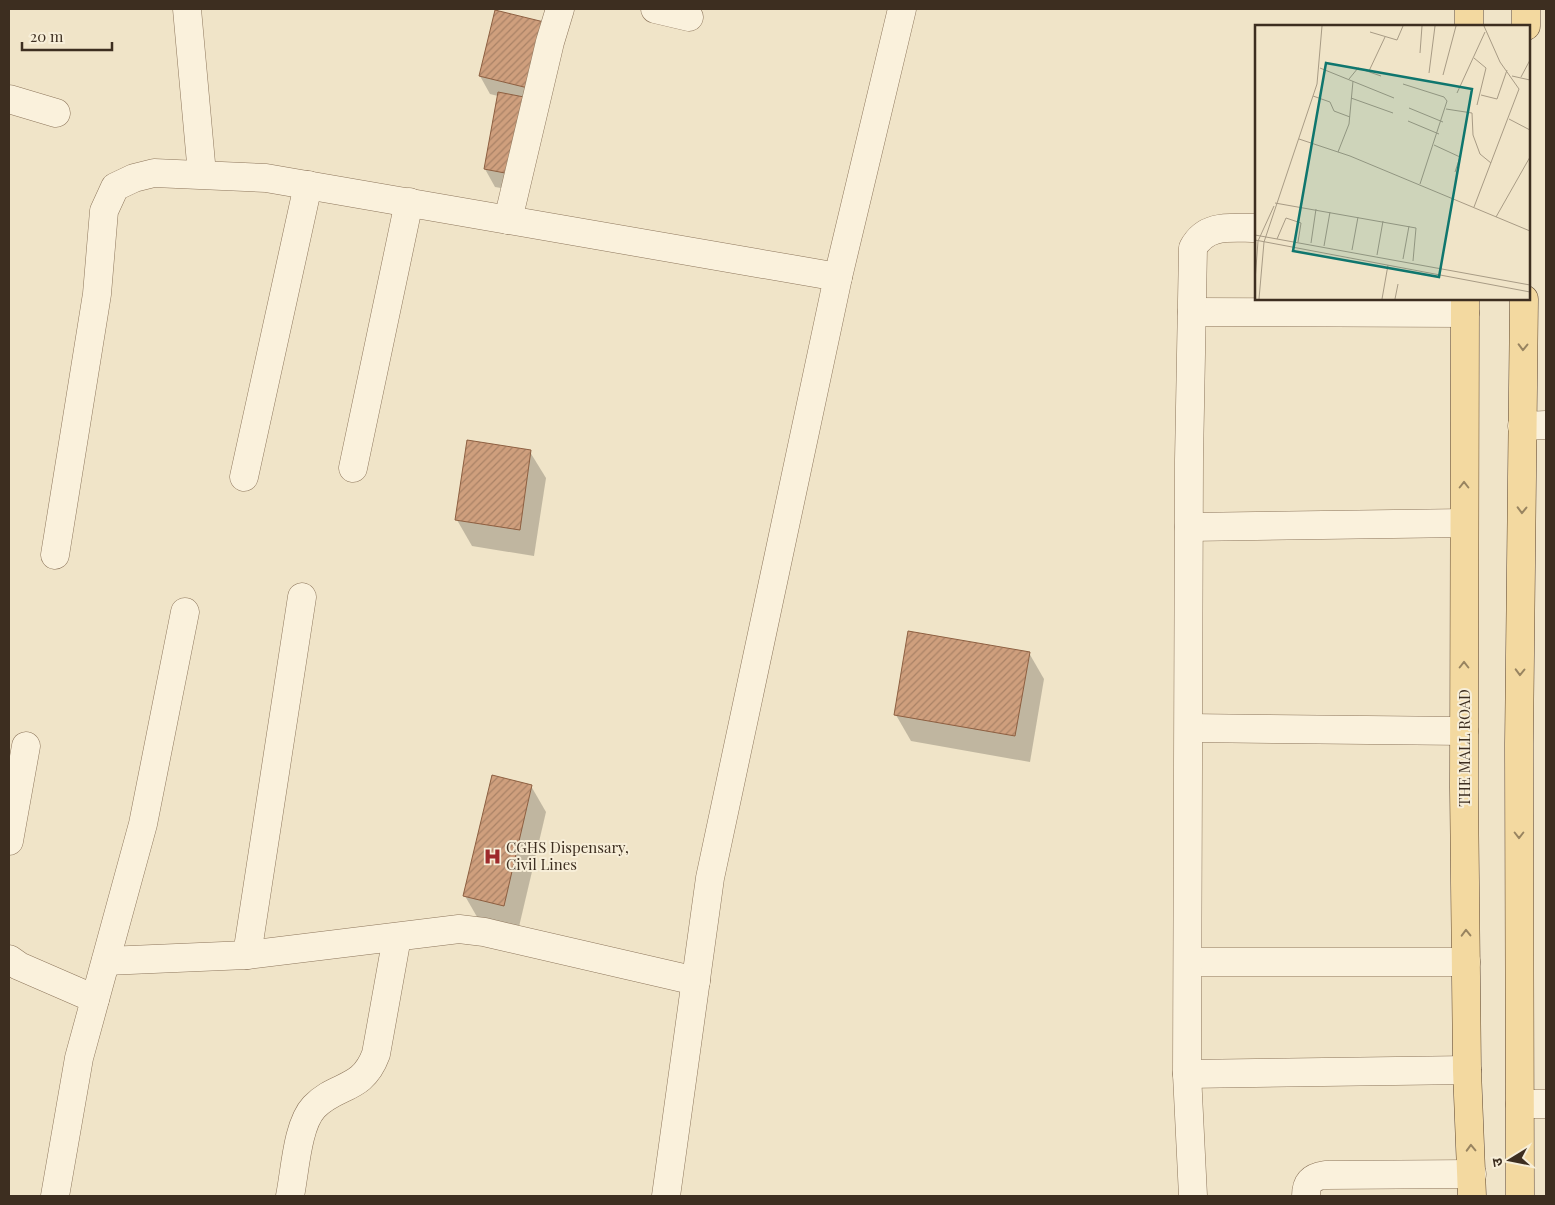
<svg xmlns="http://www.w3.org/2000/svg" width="1555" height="1205" viewBox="0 0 1555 1205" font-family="'Playfair Display','Noto Sans Devanagari',serif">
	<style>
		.shadow { fill: #0003 }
		.building { fill: url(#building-hatch); stroke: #8d5f41 }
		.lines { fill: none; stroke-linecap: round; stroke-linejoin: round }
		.minor-casing { stroke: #8d765c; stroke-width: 29 }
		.major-casing { stroke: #5b4430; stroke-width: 29 }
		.minor { stroke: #faf1dc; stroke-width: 28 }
		.major { stroke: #f3d9a0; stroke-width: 28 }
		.oneway { stroke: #988460 }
		.labels { text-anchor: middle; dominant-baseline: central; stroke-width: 4; stroke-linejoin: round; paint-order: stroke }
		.street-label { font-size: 15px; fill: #3d2e20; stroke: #f7eed8 }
		.poi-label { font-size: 15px; fill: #3d2e20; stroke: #f7eed8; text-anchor: start }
		.inset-road { fill: none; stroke: #a89b85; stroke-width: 1 }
		.view { fill: #0f766e; fill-opacity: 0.15; stroke: #0f766e; stroke-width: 2.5 }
		.inset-edge { fill: none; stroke: #3d2e20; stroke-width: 2.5 }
	</style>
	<defs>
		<pattern id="building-hatch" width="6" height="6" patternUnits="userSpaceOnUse" patternTransform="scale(1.25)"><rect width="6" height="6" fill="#cf9f7d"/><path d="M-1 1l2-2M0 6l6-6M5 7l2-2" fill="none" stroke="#a98266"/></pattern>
	</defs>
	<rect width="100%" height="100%" fill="#f0e4c8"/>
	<!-- shadow -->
	<g class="shadow">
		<polygon points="496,11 543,23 519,191 495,187 485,169 498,96 490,94 480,76"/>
		<polygon points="530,452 546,478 534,556 472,546 457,520"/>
		<polygon points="1029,653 1044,679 1030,762 911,741 896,715"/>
		<polygon points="531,786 546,812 518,931 480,922 465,896"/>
	</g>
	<!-- building -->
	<g class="building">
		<polygon points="495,10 544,22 528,88 479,76"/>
		<polygon points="498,92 524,97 510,174 484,169"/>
		<polygon points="467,440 531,450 520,530 455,520"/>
		<polygon points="908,631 1030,652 1015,736 894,715"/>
		<polygon points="492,775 532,785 504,906 463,896"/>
	</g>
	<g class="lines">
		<defs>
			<g id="minor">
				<polyline points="187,9 202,174"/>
				<polyline points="655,9 689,17"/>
				<polyline points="9,99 56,113"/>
				<polyline points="508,220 550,42 560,9"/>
				<polyline points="1192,312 1465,313"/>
				<polyline points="1522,426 1546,425"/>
				<polyline points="353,468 409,202"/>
				<polyline points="244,477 308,185"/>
				<polyline points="1189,527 1464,523"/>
				<polyline points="55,555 97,294 104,211 115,187 134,178 154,173 266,178 838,277"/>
				<polyline points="1189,728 1464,731"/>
				<polyline points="9,841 26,746"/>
				<polyline points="247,955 302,597"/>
				<polyline points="9,959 19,966 95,999"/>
				<polyline points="106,961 247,955 459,929 484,932 696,981"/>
				<polyline points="1189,962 1466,962"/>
				<polyline points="1187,1074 1467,1070"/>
				<polyline points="1520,1104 1546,1104"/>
				<polyline points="55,1196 79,1058 143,824 185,612"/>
				<path d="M290,1196C295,1172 297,1125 314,1107C337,1083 362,1092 376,1054L397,937"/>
				<polyline points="666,1196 710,878 838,277 902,9"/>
				<path d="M1193,1196L1187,1074L1189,460L1193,248C1206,223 1232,228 1256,228"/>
				<path d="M1306,1196C1306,1182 1311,1177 1325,1175L1472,1174"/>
			</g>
			<g id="major">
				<polyline points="1469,26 1469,9"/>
				<polyline points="1526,26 1526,9"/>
				<polyline points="1465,299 1464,788 1467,1070 1472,1196"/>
				<polyline points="1520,1196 1519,744 1524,299"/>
			</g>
		</defs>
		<!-- minor casing -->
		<use href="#minor" class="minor-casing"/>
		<!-- major casing -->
		<use href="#major" class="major-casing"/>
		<!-- minor -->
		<use href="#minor" class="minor"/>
		<!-- major -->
		<use href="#major" class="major"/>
	</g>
	<!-- one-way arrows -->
	<defs><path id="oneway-chevron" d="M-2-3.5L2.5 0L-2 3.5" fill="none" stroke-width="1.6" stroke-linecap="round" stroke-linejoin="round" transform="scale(1.25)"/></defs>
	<g class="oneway">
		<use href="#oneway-chevron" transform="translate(1523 347) rotate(91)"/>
		<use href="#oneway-chevron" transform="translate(1464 485) rotate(-90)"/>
		<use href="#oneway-chevron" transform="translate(1522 510) rotate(91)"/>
		<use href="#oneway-chevron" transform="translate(1464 665) rotate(-90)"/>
		<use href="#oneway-chevron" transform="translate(1520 672) rotate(91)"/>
		<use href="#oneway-chevron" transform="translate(1519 835) rotate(90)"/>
		<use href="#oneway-chevron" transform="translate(1466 933) rotate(-91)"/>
		<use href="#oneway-chevron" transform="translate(1471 1148) rotate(-92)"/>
	</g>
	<!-- icons -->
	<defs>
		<symbol id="hospital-bare" viewBox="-9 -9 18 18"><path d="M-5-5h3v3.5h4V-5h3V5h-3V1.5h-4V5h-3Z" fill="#9e2a2b" stroke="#f7eed8" stroke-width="2.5" paint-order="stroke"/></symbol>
	</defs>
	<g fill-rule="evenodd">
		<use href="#hospital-bare" x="480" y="844" width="25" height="25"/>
	</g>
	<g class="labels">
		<!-- street labels -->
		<g class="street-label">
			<text transform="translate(1464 748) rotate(-90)">THE MALL ROAD</text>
		</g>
		<!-- poi labels -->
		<g class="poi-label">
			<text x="506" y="847">CGHS Dispensary,<tspan x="506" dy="17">Civil Lines</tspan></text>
		</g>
	</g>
	<!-- overview -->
	<g transform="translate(1255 25)">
		<rect width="275" height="275" fill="#f0e4c8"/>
		<path class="inset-road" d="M115,7L142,15L148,1M165,28L167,1M219,33L231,43L222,80M65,43L139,73M114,46L130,12M174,48L180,1M188,50L201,1M257,51L275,55M266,52L275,35M94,54L103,43L126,51M148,59L189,72L192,76L165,159M202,68L230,7M226,70L242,74L252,45M58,71L75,77L79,86L95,92M96,73L138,88M154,83L188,97M191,84L217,88L218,110L225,129L236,138M254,94L275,105M153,96L184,109M44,114L95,131L275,206M179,120L205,132L200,147M83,127L94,99L98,56M20,178L161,203L158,236M219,182L264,64L245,37L229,1M241,192L275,132M0,210L275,260M22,214L31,193L46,198L43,217M0,215L275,267M56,218L61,184M69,221L75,187M97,225L103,192M122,230L128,196M148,234L154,201M0,256L3,216L19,181M4,274L9,217L62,59L67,1M127,274L133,240M140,274L143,259"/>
		<path class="view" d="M71,38L217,64L184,252L38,226Z"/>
		<rect width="275" height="275" class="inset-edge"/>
	</g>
	<!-- border -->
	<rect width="1555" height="1205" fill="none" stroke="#3d2e20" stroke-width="20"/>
	<!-- north arrow -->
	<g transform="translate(1510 1160) rotate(260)" stroke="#f7eed8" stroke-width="4" paint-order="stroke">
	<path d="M0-4L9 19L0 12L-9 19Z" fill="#3d2e20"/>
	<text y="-8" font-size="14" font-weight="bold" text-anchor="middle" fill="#3d2e20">उ</text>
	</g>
	<!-- scale -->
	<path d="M22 42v8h90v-8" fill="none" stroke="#3d2e20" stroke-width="2.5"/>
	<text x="30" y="42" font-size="15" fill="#3d2e20" stroke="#f7eed8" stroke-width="4" paint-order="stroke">20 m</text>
</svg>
